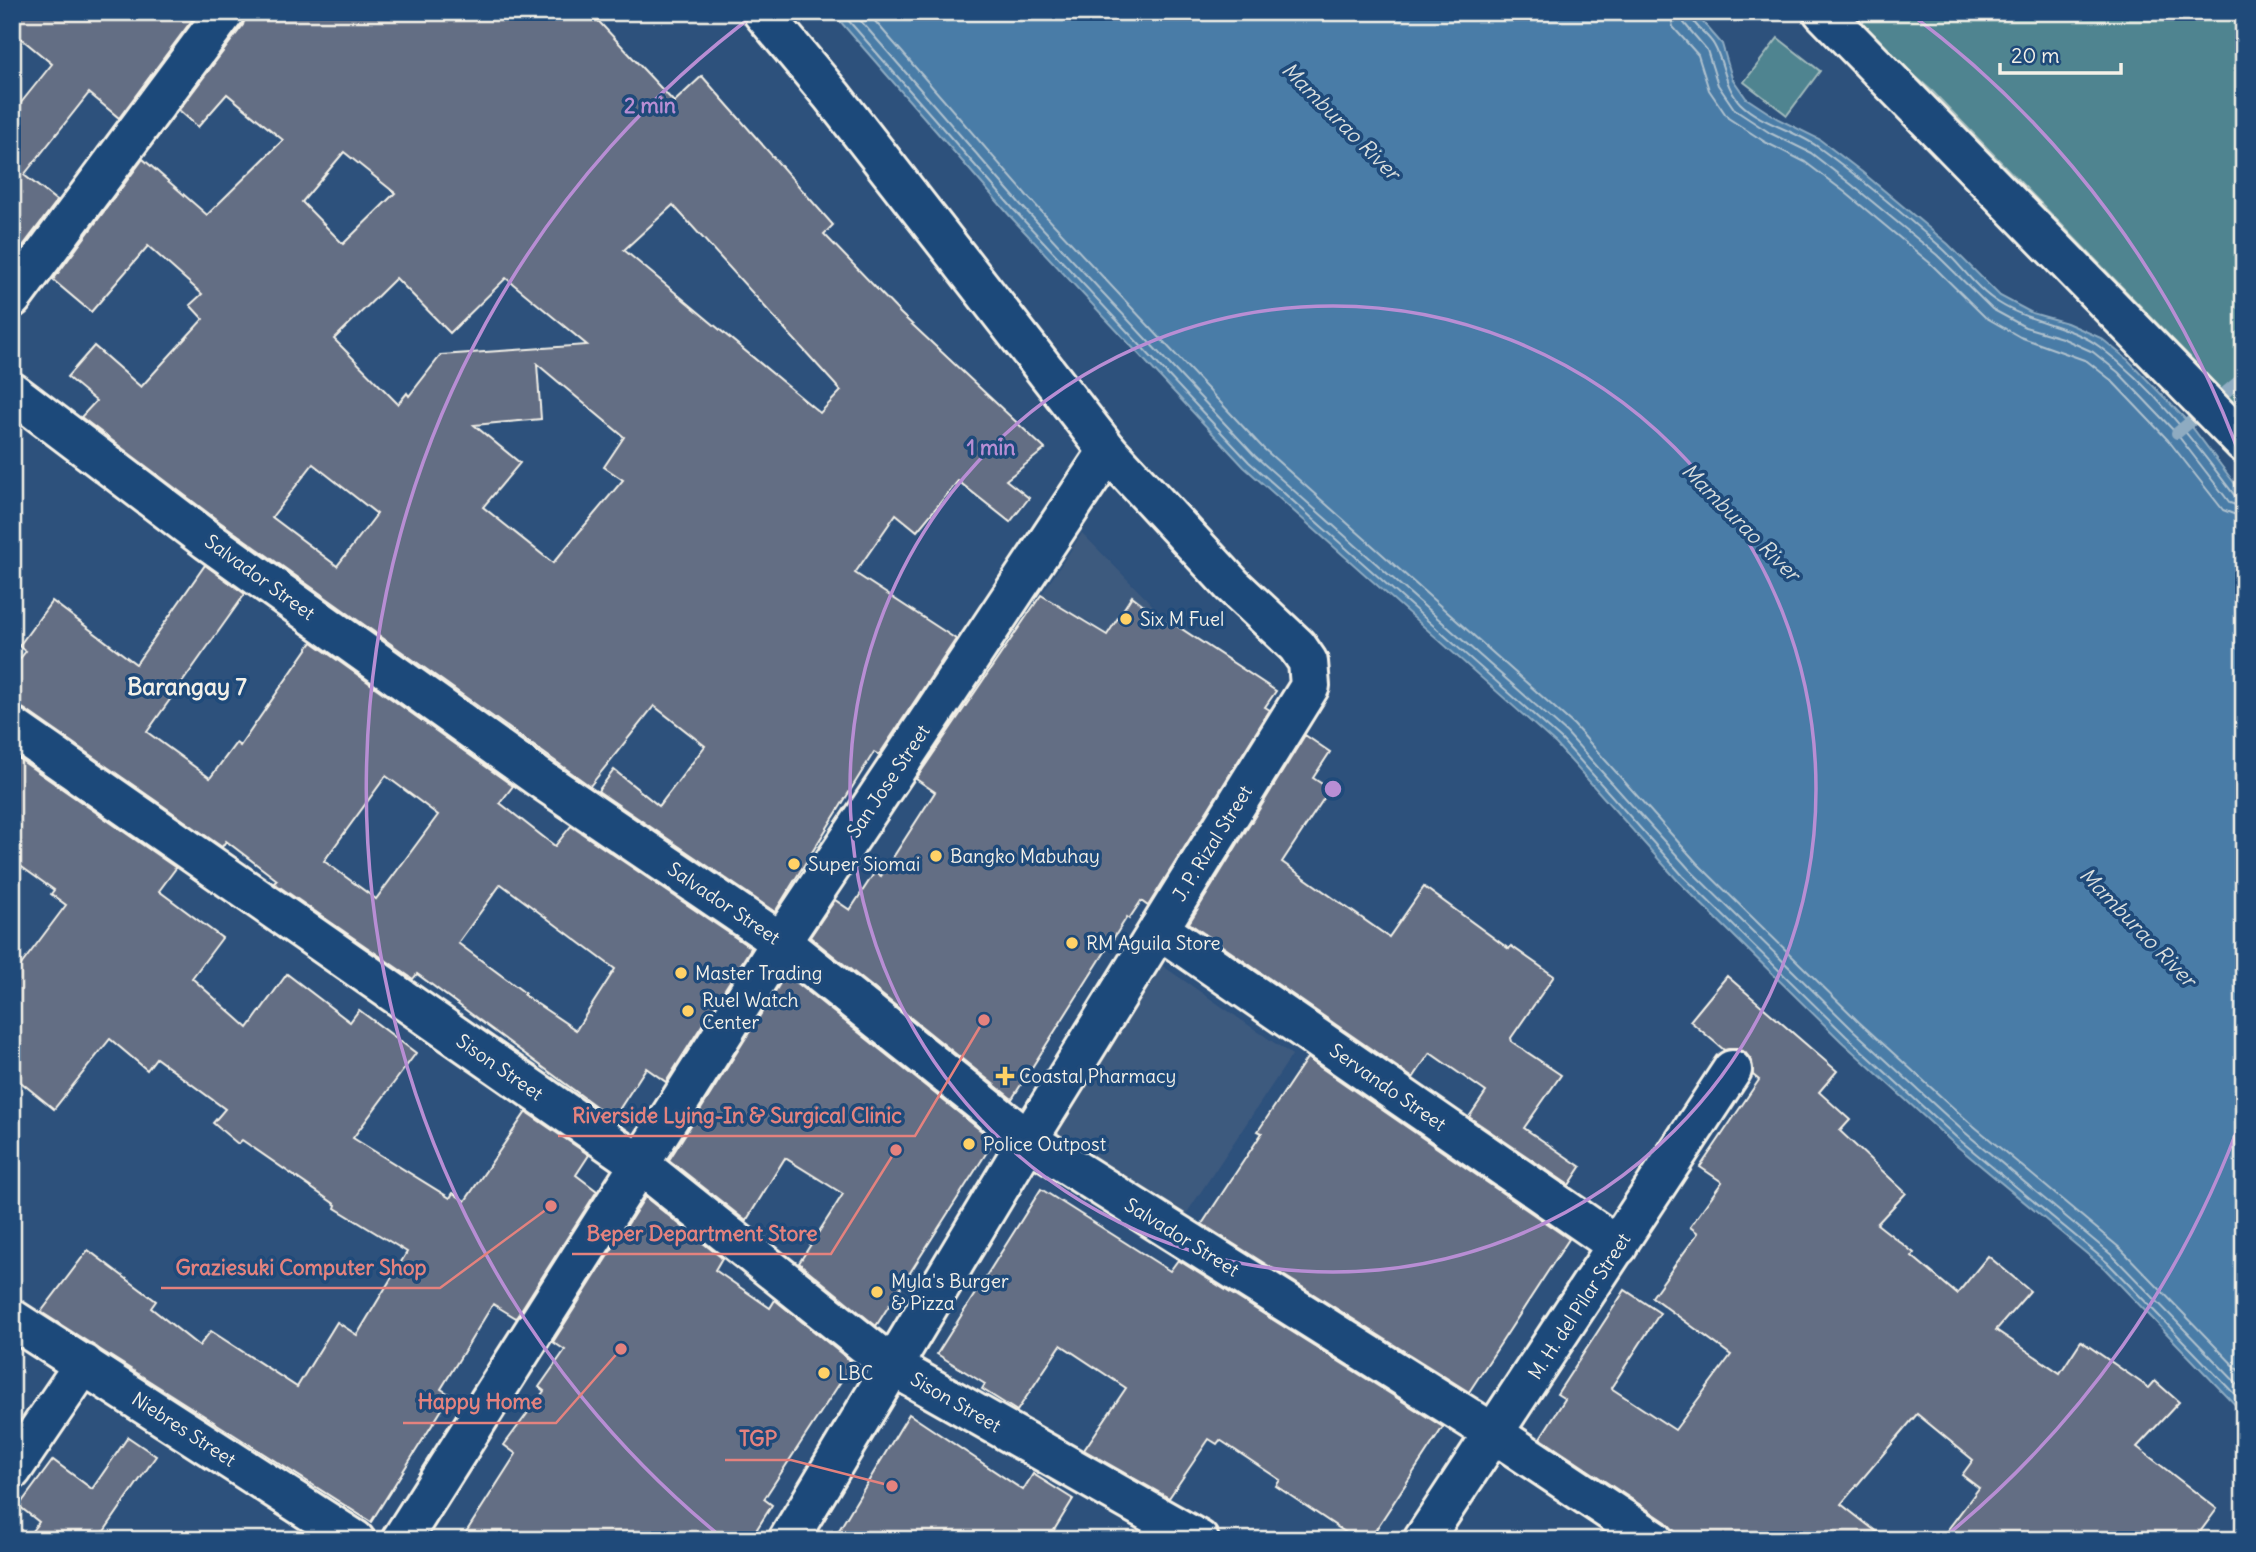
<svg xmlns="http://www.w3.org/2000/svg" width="2256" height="1552" viewBox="0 0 2256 1552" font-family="Delius,sans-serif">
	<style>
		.built { fill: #3e5a7e }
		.green { fill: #508490; stroke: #a2babc; stroke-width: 2 }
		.water { fill: #4a7ca7; stroke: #8eabc1; stroke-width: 2 }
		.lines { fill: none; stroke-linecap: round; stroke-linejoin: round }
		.shore { stroke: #b0c2ce; stroke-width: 2 }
		.stream { stroke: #8eabc1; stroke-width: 12 }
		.building { fill: #646e84; stroke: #f4f1e8; stroke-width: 2; fill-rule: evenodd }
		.minor-casing { stroke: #f4f1e8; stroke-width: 44 }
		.tertiary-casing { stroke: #f4f1e8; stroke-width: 44 }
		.minor { stroke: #1f4a7a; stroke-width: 38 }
		.tertiary { stroke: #1f4a7a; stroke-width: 38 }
		.ring { fill: none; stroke: #b88ed4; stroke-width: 3.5 }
		.poi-dot { fill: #ffd166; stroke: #1f4a7a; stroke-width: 2.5 }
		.labels { text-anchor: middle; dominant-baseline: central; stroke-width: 7; stroke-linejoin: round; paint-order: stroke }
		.street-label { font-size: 19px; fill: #f4f1e8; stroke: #1f4a7a }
		.poi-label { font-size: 19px; fill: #f4f1e8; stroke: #1f4a7a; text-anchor: start }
		.water-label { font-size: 21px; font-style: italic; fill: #dadfde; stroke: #1f4a7a }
		.quarter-label { font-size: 23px; font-weight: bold; fill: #f4f1e8; stroke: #1f4a7a }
		.centre { fill: #b88ed4; stroke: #1f4a7a; stroke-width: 3.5 }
		.ring-label { font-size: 21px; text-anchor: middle; font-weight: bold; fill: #b88ed4; stroke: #1f4a7a; stroke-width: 7; stroke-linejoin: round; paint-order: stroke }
		.leader { fill: none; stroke: #e4827e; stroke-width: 2.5 }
		.callout-dot { fill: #e4827e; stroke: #1f4a7a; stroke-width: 2.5 }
		.callout-label { font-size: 21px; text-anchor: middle; font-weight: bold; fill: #e4827e; stroke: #1f4a7a; stroke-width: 7; stroke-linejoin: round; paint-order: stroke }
	</style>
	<rect width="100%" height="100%" fill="#2d517c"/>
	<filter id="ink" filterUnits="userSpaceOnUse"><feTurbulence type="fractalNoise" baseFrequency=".0143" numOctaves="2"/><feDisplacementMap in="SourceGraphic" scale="14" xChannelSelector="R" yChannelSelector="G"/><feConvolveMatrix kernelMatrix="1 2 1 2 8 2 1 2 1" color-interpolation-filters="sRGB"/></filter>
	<g filter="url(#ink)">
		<!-- built -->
		<g class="built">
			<polygon points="1082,533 1166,619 1142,657 1085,619 1029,705 987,678"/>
			<polygon points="1157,962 1292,1055 1180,1223 1048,1135"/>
		</g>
		<!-- green -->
		<g class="green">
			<polygon points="1843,12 2244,12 2244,413 1933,92"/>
			<polygon points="1778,38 1820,71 1787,115 1744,82"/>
		</g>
		<!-- water -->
		<polygon class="water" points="832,12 1694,12 1722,44 1732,78 1746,98 1778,119 1819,139 1862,172 1948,244 2000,296 2032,313 2067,323 2101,338 2128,360 2189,423 2244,496 2244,1414 2104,1268 1952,1142 1841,1041 1678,881 1556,744 1244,467 1010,216"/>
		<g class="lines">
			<!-- shore -->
			<g class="shore">
				<polyline points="841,12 1015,211 1249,462 1561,739 1683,876 1846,1036 1956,1137 2108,1263 2244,1404"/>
				<polyline points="853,12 1021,205 1255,456 1567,733 1690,870 1852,1029 1962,1130 2114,1257 2244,1391"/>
				<polyline points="867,12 1029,198 1263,448 1574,725 1697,863 1859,1022 1969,1122 2121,1249 2244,1376"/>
				<polyline points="1670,12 1673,27 1698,55 1709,90 1728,118 1765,142 1805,162 1846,193 1930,263 1985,317 2020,337 2087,361 2111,380 2168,440 2223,510 2244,518"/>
				<polyline points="1681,12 1684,23 1707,50 1718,85 1735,110 1770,133 1811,153 1852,185 1937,255 1992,309 2025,327 2062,338 2093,352 2118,372 2176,433 2230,503 2244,508"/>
				<path d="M1690,12C1691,25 1708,34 1714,45C1725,64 1724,86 1740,103C1761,124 1795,130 1818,147C1861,178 1902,213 1942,248C1961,265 1977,290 1999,303C2030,323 2071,325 2100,347C2154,388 2195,443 2235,496L2244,499"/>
			</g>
			<!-- stream -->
			<polyline class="stream" points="2177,433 2244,377"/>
		</g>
		<!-- building -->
		<g class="building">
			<polygon points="12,12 198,12 119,118 89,93 24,175 57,201 19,251 12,245 12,114 52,64 12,31"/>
			<path d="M246,12H590L674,102L702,76L833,225L824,234L901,314L1045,449L1006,480L1029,498L1010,522L958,481L917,531L896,514L855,573L956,639L879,755L874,752L775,912L598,791L614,770L659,806L705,746L654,706L590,786L220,522L81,417L96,401L67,377L94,346L141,387L203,319L190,305L202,294L148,246L91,312L53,280L143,159L207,215L283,140L227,94L198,127L179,110L243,25ZM344,152L395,193L343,244L302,202ZM673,205L841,391L820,413L624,250ZM396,278L450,333L506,278L587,345L441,355L409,396L407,393L398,404L334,339ZM537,364L624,437L604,467L623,480L553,563L483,507L520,463L474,425L541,419ZM313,464L377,514L337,566L272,517Z"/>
			<path d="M205,565L245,594L147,732L210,778L236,743L240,746L312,642L513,786L500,803L555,846L571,826L751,948L666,1082L646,1068L613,1119L417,974L413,979L274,883L277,880L226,841L222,847L24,709L12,705V669L26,651L19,646L52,601L136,664ZM386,776L438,815L376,899L324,861ZM501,884L615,969L576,1030L524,995L525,993L458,943Z"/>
			<polygon points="1041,595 1107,635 1132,596 1169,625 1171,622 1276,691 1265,707 1270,710 1148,906 1141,901 1129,919 1127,917 1012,1099 810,937 835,900 850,910 875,872 881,876 935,792 916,779"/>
			<polygon points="1305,735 1330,752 1313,778 1330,789 1282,862 1389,937 1424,887 1509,949 1511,946 1554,976 1511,1038 1512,1042 1561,1075 1524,1128 1581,1167 1569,1185 1469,1117 1486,1092 1430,1053 1413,1078 1189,923"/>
			<polygon points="12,754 176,868 159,891 222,938 192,978 248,1028 287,974 350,1022 359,1010 416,1053 353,1138 450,1198 453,1193 465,1201 526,1112 589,1155 576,1175 597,1191 516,1318 493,1304 441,1389 451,1395 371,1522 41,1312 88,1250 156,1301 151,1308 199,1346 211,1331 297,1387 337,1322 357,1335 407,1252 335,1208 336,1205 242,1140 238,1144 213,1123 225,1109 156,1058 147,1070 110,1039 54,1109 12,1075 12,977 66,905 51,894 54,890 12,860"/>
			<polygon points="786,974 994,1141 876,1326 799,1263 843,1194 785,1158 746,1221 669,1160"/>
			<polygon points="1727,976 1837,1071 1819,1092 1850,1120 1840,1131 1906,1193 1877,1224 1914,1253 1912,1256 1957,1294 1988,1256 2030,1291 1996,1330 2060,1373 2081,1341 2149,1388 2155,1381 2179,1402 2137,1447 2217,1509 2194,1540 1940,1540 1979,1488 1962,1475 1973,1460 1917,1414 1841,1504 1887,1540 1683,1540 1666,1522 1540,1438 1565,1399 1557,1394 1625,1290 1660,1313 1611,1388 1675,1430 1731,1355 1652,1297 1698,1233 1690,1227 1722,1182 1700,1167 1759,1080 1753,1075 1752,1061 1745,1052 1734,1048 1724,1050 1690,1021"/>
			<polygon points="1307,1058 1569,1239 1469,1392 1202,1224 1262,1133 1258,1131"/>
			<polygon points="1041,1189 1170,1271 1178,1260 1443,1427 1369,1540 1357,1540 1276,1486 1280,1480 1220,1440 1217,1444 1209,1439 1169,1498 1084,1450 1126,1388 1061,1345 1017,1411 982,1389 985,1384 937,1354"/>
			<polygon points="645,1197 722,1258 715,1270 770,1308 775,1300 853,1363 764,1499 772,1505 750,1540 461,1540 516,1454 504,1445 544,1391 539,1387 565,1350 553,1342"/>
			<polygon points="909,1414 1023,1490 1033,1474 1073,1499 1048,1540 833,1540"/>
			<polygon points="128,1437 156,1456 98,1540 25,1540 39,1522 19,1506 53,1460 92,1489"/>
		</g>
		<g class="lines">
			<defs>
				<g id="minor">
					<polyline points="762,12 832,96 1108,451"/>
					<polyline points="1823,12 2244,443"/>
					<polyline points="12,298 225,12"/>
					<polyline points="12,392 207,540 538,777 781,942 1028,1140 1495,1434 1654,1540"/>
					<polyline points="12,727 638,1163 892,1366 1199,1540"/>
					<polyline points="1159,929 1618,1246"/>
					<polyline points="12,1319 355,1540"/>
					<polyline points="12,1470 84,1364"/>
					<polyline points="1423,1540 1732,1070"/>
				</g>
				<polyline id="tertiary" points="401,1540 781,942 1108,451 1232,585 1297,646 1308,662 1310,686 1028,1140 788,1540"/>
			</defs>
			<!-- minor casing -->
			<use href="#minor" class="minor-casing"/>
			<!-- tertiary casing -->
			<use href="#tertiary" class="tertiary-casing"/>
			<!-- minor -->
			<use href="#minor" class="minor"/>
			<!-- tertiary -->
			<use href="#tertiary" class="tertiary"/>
		</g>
	</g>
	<!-- distance rings -->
	<g class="ring">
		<circle cx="1333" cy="789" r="483"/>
		<path d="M2244 1111A966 966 0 0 1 1941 1540M725 1540A966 966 0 0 1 758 12M1908 12A966 966 0 0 1 2244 467"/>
	</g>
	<!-- markers -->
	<g class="poi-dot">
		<circle cx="1126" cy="619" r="7"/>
		<circle cx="936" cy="856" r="7"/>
		<circle cx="794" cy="864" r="7"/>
		<circle cx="1072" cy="943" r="7"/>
		<circle cx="681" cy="973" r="7"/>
		<circle cx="688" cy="1011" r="7"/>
		<path d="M1001.5 1065.5h7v7h7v7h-7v7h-7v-7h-7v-7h7z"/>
		<circle cx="969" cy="1144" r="7"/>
		<circle cx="877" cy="1292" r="7"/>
		<circle cx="824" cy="1373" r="7"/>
	</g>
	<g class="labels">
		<!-- street labels -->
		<g class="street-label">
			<text transform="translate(260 577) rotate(36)">Salvador Street</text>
			<text transform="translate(888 781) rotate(-56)">San Jose Street</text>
			<text transform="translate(1212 843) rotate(-58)">J. P. Rizal Street</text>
			<text transform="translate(724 903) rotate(34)">Salvador Street</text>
			<text transform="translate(500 1067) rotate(35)">Sison Street</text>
			<text transform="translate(1388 1087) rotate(35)">Servando Street</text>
			<text transform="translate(1182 1237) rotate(32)">Salvador Street</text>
			<text transform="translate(1579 1306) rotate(-57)">M. H. del Pilar Street</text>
			<text transform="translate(956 1402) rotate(30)">Sison Street</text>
			<text transform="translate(184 1429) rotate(33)">Niebres Street</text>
		</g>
		<!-- poi labels -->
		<g class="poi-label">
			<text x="1140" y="619">Six M Fuel</text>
			<text x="950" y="856">Bangko Mabuhay</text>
			<text x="808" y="864">Super Siomai</text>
			<text x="1086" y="943">RM Aguila Store</text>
			<text x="695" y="973">Master Trading</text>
			<text x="702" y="1000">Ruel Watch<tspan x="702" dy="22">Center</tspan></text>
			<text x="1019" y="1076">Coastal Pharmacy</text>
			<text x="983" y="1144">Police Outpost</text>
			<text x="891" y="1281">Myla's Burger<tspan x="891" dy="22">&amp; Pizza</tspan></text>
			<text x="838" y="1373">LBC</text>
		</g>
		<!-- water labels -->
		<g class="water-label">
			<text transform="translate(1341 121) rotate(45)">Mamburao River</text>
			<text transform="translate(1741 522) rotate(45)">Mamburao River</text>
			<text transform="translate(2138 927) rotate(46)">Mamburao River</text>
		</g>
		<!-- quarter labels -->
		<g class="quarter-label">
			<text x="187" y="686">Barangay 7</text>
		</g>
	</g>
	<circle cx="1333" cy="789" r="10" class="centre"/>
	<g class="ring-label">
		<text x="650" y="113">2 min</text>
		<text x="991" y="455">1 min</text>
	</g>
	<!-- callouts -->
	<path class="leader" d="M984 1020L915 1136H558M896 1150L831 1254H572M551 1206L440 1288H161M621 1349L556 1423H403M892 1486L791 1460H725"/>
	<g class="callout-dot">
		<circle cx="984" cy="1020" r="7"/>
		<circle cx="896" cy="1150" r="7"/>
		<circle cx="551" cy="1206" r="7"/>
		<circle cx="621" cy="1349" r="7"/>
		<circle cx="892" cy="1486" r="7"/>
	</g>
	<g class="callout-label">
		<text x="737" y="1123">Riverside Lying-In &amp; Surgical Clinic</text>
		<text x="702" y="1241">Beper Department Store</text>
		<text x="301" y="1275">Graziesuki Computer Shop</text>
		<text x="480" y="1409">Happy Home</text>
		<text x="758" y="1446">TGP</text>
	</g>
	<!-- margin -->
	<rect width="2256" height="1552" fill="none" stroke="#1f4a7a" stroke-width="42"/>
	<rect x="21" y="21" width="2214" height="1510" fill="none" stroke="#f4f1e8" stroke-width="2.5" filter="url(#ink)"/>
	<!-- scale -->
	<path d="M2000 63v10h121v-10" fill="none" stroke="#f4f1e8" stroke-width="3.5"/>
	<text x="2011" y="63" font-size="21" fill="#f4f1e8" stroke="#1f4a7a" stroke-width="5" paint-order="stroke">20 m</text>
</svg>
